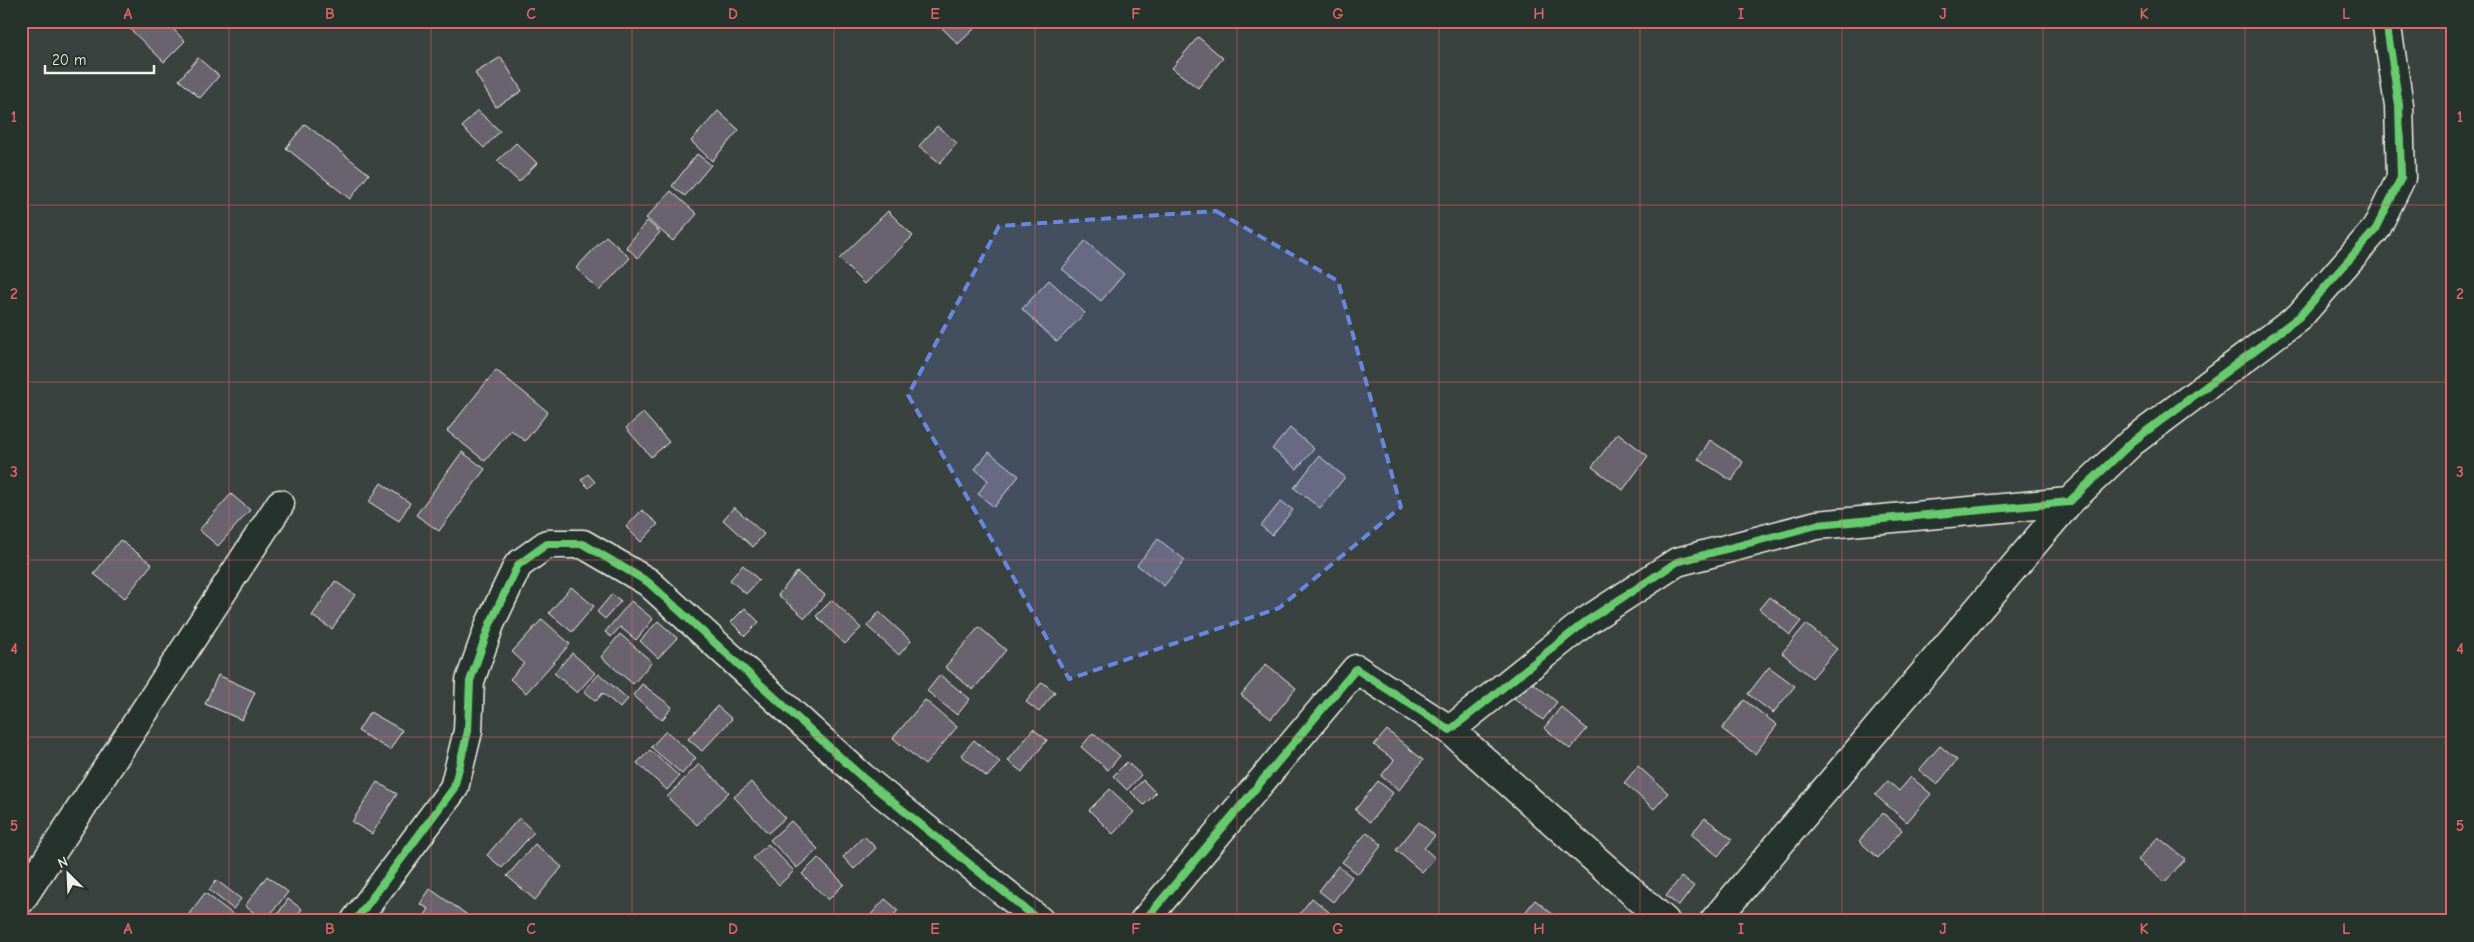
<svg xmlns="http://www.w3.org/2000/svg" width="2474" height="942" viewBox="0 0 2474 942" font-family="'Comic Neue',sans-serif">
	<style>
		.building { fill: #68646e; stroke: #f4f1e8 }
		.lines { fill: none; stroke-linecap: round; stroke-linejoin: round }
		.minor-casing { stroke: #f4f1e8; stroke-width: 31 }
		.minor { stroke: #26332d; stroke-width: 28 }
		.cycleway-casing { stroke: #26332d; stroke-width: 11 }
		.cycleway { stroke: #67ca6e; stroke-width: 8 }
		.marked { fill: #6887de; fill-opacity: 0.2; stroke: #6887de; stroke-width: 4; stroke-dasharray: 10 6; stroke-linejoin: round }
		.grid { fill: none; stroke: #df6462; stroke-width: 1; stroke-opacity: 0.55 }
		.neatline { fill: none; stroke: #df6462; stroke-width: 2 }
		.grid-label { font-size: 16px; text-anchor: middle; font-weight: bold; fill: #df6462 }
	</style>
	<rect width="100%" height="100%" fill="#3a4240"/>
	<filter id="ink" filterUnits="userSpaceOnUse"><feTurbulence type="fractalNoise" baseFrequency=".02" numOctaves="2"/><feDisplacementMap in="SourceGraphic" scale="10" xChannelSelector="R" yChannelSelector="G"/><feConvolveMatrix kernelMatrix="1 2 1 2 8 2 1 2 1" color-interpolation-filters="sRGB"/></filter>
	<g filter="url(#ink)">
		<!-- building -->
		<g class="building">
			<polygon points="130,21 165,21 185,41 164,62 126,25"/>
			<polygon points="944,21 970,21 976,27 958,44 940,26"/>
			<polygon points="1198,37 1223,58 1198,88 1172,68"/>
			<polygon points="501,57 522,91 496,107 475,73"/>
			<polygon points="198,58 219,76 200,98 179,80"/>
			<polygon points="477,110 500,131 484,148 462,127"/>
			<polygon points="718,111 739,130 712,161 691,141"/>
			<polygon points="305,124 369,174 350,199 286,148"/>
			<polygon points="937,126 957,143 940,163 919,146"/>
			<polygon points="516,143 537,163 519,182 497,161"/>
			<polygon points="697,154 711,165 685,196 672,186"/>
			<polygon points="671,191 697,214 673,241 646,218"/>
			<polygon points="888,211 913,236 864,284 839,259"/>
			<polygon points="647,221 660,232 638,258 626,247"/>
			<polygon points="606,236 630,258 599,291 576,268"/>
			<polygon points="1085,241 1124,274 1101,301 1062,269"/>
			<polygon points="1049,280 1085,313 1057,342 1022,309"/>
			<polygon points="496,370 548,412 525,441 511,430 485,461 447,431"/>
			<polygon points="643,413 669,442 651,457 626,428"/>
			<polygon points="1290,428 1314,449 1297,469 1272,449"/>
			<polygon points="1618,433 1648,456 1623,490 1592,467"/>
			<polygon points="1710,440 1743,462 1732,481 1698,459"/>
			<polygon points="462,452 485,469 439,531 416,515"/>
			<polygon points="989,452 1019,476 994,507 978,494 988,480 975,469"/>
			<polygon points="1319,456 1345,477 1320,508 1294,488"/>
			<polygon points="588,474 595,482 589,488 581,480"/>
			<polygon points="381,483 410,503 399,521 369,502"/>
			<polygon points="231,494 250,510 218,546 199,530"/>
			<polygon points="1281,501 1293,510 1272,535 1261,526"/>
			<polygon points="734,507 764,534 753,547 723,520"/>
			<polygon points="642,510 658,524 641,542 626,527"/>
			<polygon points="1158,539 1185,560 1164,586 1137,565"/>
			<polygon points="120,540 152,564 125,598 94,574"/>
			<polygon points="743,565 759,580 746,594 730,580"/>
			<polygon points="797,572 825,595 805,618 778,595"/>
			<polygon points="335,581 355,595 332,629 312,616"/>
			<polygon points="571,587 594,606 572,632 549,613"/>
			<polygon points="612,594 621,601 605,619 597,612"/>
			<polygon points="1769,597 1801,621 1790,635 1759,609"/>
			<polygon points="832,600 861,628 845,644 816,616"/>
			<polygon points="631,601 653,619 636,640 620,627 611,637 605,632"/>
			<polygon points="745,608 759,622 745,636 731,622"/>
			<polygon points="879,612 911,641 899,655 867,626"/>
			<polygon points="542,619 570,644 526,693 510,679 524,663 512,652"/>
			<polygon points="658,621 677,638 658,658 640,641"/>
			<polygon points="1806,624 1837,649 1812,678 1782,653"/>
			<polygon points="979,627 1006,650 973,690 945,667"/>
			<polygon points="620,634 652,662 633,684 601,657"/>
			<polygon points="572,653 595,673 577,693 554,673"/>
			<polygon points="1266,664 1296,688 1271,719 1241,695"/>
			<polygon points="1769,667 1795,686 1773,713 1748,694"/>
			<polygon points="599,674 628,699 620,708 603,693 596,701 584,691"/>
			<polygon points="218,675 255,692 242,720 205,704"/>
			<polygon points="940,675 970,699 957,715 927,691"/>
			<polygon points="1528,679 1557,702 1543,720 1514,698"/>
			<polygon points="1042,682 1055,692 1039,712 1026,702"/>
			<polygon points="642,684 672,707 662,720 633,695"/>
			<polygon points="925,700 957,727 925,765 893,738"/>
			<polygon points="1744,700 1777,725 1755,754 1722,729"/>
			<polygon points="717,706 732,719 702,751 688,739"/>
			<polygon points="1561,707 1587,729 1570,749 1544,728"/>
			<polygon points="370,712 402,730 390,750 358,731"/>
			<polygon points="1033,729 1047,740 1022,772 1008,761"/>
			<polygon points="1387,730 1423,760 1399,790 1381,776 1394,760 1374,745"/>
			<polygon points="666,731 696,758 682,774 651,747"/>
			<polygon points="1093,733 1120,756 1108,770 1081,747"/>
			<polygon points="974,740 1000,762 987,777 961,755"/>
			<polygon points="1940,746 1957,760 1937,785 1919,770"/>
			<polygon points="650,750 679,776 667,790 637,763"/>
			<polygon points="1127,762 1141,775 1127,790 1113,776"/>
			<polygon points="699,764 729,792 697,825 667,797"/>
			<polygon points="1638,766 1668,793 1654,809 1624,783"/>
			<polygon points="1911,777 1931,794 1907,822 1875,795 1888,781 1899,791"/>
			<polygon points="1143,780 1156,793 1144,805 1131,792"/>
			<polygon points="1378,781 1393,793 1370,822 1355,810"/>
			<polygon points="377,782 397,794 372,834 352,822"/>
			<polygon points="751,782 785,818 768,833 734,797"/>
			<polygon points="1110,789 1134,812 1113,834 1089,810"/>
			<polygon points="1883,813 1902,830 1878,858 1859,841"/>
			<polygon points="519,818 534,832 502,868 487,855"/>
			<polygon points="1705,818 1732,839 1718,856 1691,834"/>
			<polygon points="791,821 818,849 797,868 770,840"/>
			<polygon points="1419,822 1435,836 1424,848 1435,858 1422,872 1396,850"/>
			<polygon points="1367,832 1382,845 1358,874 1342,862"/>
			<polygon points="864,836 876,848 854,869 843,857"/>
			<polygon points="2158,837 2185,859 2165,882 2138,860"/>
			<polygon points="535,844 562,867 535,900 507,876"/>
			<polygon points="768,844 794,871 779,885 753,858"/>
			<polygon points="818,858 844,884 828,900 802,874"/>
			<polygon points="1338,866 1352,877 1333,902 1319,891"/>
			<polygon points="267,876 288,892 265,921 245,906"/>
			<polygon points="1681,877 1694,886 1679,906 1666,896"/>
			<polygon points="216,880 241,899 233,909 209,890"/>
			<polygon points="430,889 476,921 421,921 429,909 420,904"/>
			<polygon points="205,893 234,915 229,921 185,919"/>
			<polygon points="1312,898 1329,912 1323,921 1294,921"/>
			<polygon points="288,899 302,909 293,921 278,921 275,918"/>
			<polygon points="885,899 898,910 889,921 865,921"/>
			<polygon points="1535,900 1560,920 1560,921 1518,921"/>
		</g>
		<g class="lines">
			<defs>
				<g id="minor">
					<polyline points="1450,730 1665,921"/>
					<polyline points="21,900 280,504"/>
					<polyline points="355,921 454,788 468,731 470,681 490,624 518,565 547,544 583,544 648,582 862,777 1040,921"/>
					<polyline points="1144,921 1356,669 1450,730 1585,622 1677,562 1817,525 2069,502 2132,442 2299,317 2376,229 2401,178 2399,105 2386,21"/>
					<polyline points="1714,921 2069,502"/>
				</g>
			</defs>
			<!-- minor casing -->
			<use href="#minor" class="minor-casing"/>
			<!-- minor -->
			<use href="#minor" class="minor"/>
			<defs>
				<g id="cycleway">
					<polyline points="355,921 454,788 468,731 470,681 490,624 518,565 547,544 583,544 648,582 862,777 1040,921"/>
					<polyline points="1144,921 1356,669 1450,730 1585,622 1677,562 1817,525 2069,502 2132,442 2299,317 2376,229 2401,178 2399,105 2386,21"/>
				</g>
			</defs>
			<!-- cycleway casing -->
			<use href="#cycleway" class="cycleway-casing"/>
			<!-- cycleway -->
			<use href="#cycleway" class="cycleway"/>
		</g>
	</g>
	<!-- marked area -->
	<path class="marked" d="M1216,211L1338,281L1401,507L1279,608L1069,679L1011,573L908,395L999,226Z"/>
	<!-- grid -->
	<path class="grid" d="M229,21V921M431,21V921M632,21V921M834,21V921M1035,21V921M1237,21V921M1439,21V921M1640,21V921M1842,21V921M2043,21V921M2245,21V921M21,205H2453M21,382H2453M21,560H2453M21,737H2453"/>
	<!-- margin -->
	<rect width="2474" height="942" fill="none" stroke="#26332d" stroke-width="55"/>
	<!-- north arrow -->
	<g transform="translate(68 874) rotate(336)" stroke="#26332d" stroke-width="4" paint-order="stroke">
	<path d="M0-4L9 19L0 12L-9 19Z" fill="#f4f1e8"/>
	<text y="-8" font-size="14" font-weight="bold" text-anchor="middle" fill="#f4f1e8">N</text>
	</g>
	<!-- scale -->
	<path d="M45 65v8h109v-8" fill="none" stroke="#f4f1e8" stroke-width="2.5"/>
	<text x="52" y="65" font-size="15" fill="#f4f1e8" stroke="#26332d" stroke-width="4" paint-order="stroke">20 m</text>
	<rect x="28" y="28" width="2418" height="886" class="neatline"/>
	<g class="grid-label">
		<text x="128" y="19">A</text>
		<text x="330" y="19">B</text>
		<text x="531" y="19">C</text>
		<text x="733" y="19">D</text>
		<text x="935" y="19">E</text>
		<text x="1136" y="19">F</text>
		<text x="1338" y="19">G</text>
		<text x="1539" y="19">H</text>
		<text x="1741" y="19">I</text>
		<text x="1943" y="19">J</text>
		<text x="2144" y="19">K</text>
		<text x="2346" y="19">L</text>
		<text x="14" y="122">1</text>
		<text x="2460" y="122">1</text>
		<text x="14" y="299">2</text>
		<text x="2460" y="299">2</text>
		<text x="14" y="477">3</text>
		<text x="2460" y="477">3</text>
		<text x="14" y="654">4</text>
		<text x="2460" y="654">4</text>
		<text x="14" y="831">5</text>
		<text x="2460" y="831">5</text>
		<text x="128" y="934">A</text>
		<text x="330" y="934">B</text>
		<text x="531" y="934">C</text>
		<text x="733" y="934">D</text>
		<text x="935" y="934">E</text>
		<text x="1136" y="934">F</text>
		<text x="1338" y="934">G</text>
		<text x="1539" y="934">H</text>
		<text x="1741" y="934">I</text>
		<text x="1943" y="934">J</text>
		<text x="2144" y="934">K</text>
		<text x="2346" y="934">L</text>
	</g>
</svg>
